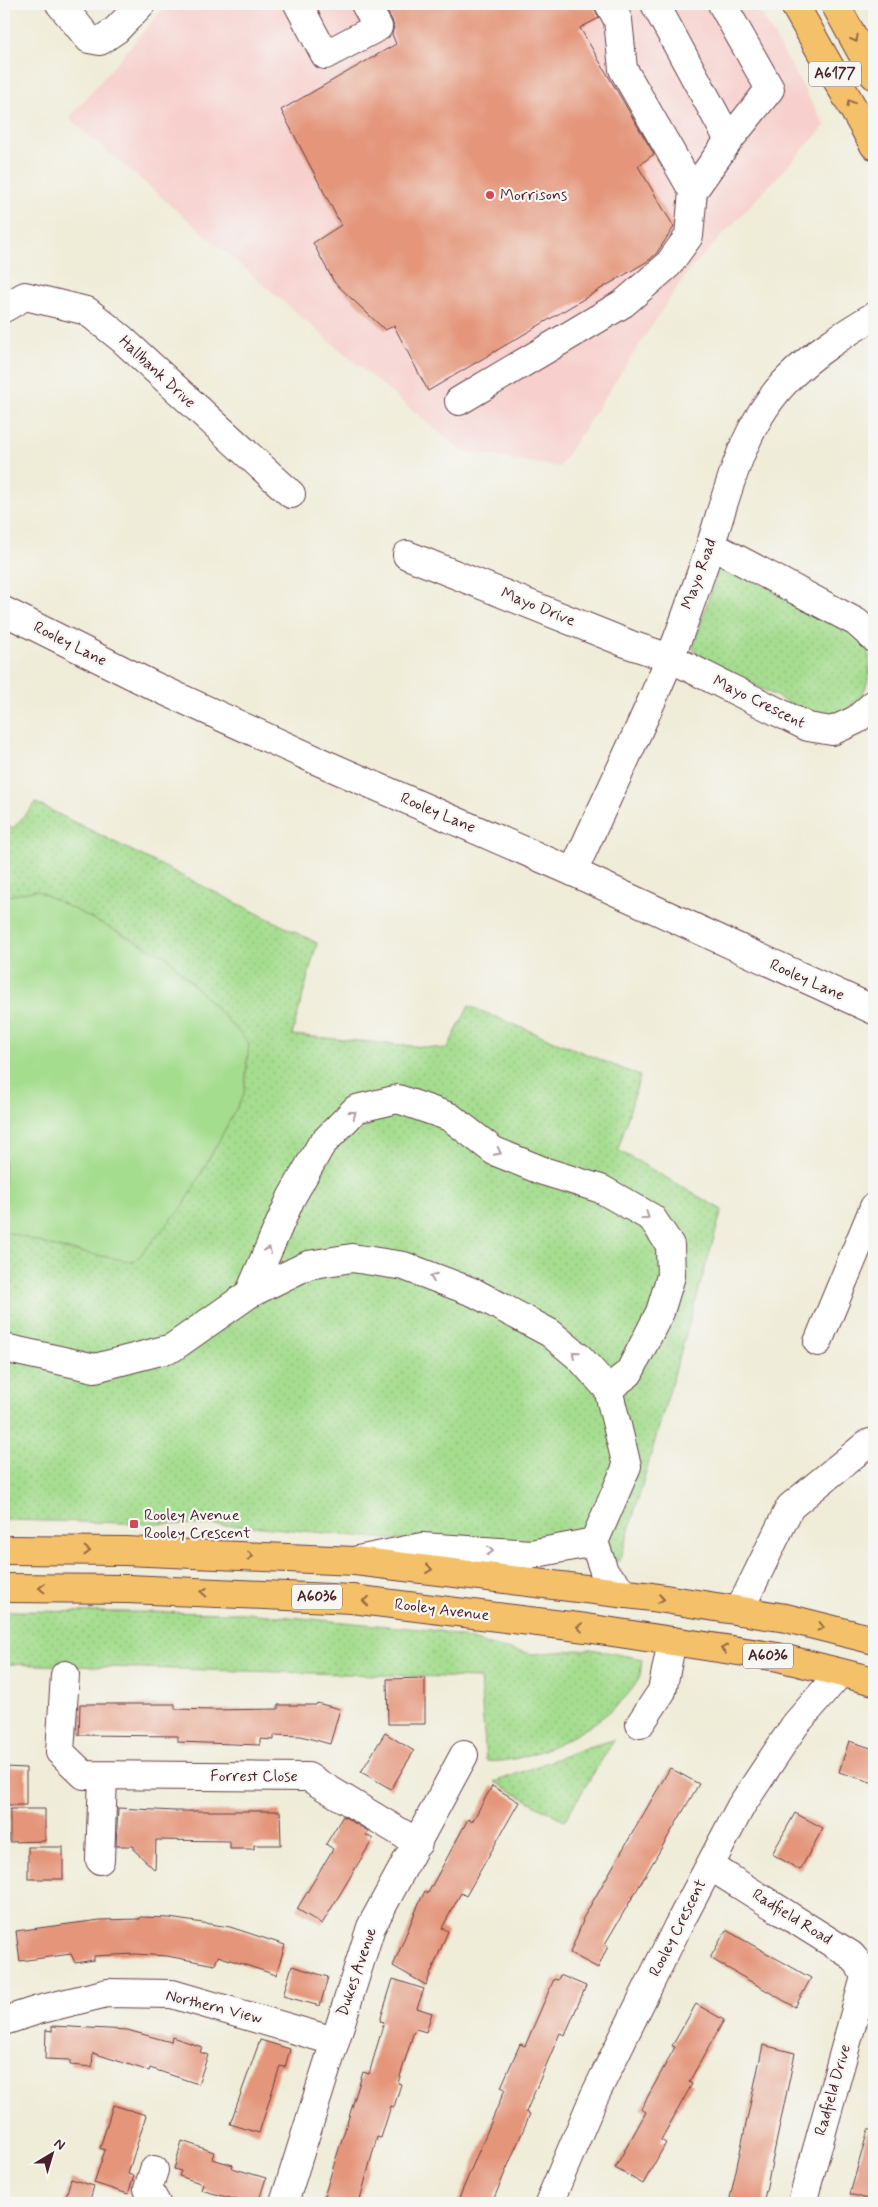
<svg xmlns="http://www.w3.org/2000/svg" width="878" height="2207" viewBox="0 0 878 2207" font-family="Mynerve,sans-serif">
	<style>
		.built { fill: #f7d0cd }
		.grass { fill: url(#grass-dots); stroke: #787e5d }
		.pitch { fill: #a5dd8f; stroke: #787e5d }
		.building { fill: #e4957a }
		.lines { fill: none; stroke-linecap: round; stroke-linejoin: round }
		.minor-casing { stroke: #633e45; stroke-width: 30 }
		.major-casing { stroke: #633e45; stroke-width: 30 }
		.highway-casing { stroke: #633e45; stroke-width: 30 }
		.minor { stroke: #fff; stroke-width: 28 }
		.major { stroke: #f4c16a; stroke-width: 28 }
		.highway { stroke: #f4c16a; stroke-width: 28 }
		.oneway { stroke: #966847 }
		.oneway2 { stroke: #ae9aa0 }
		.poi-dot { fill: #d1495b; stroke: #f6f6f2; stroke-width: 2 }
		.labels { text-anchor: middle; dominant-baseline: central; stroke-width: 4.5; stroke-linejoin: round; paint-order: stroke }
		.shield { fill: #f6f6f2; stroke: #7e6067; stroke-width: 1 }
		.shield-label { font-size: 15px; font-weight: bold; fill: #4a1f2b }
		.poi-label { font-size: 16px; fill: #4a1f2b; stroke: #f6f6f2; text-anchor: start }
		.street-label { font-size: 16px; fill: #4a1f2b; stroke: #f6f6f2 }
	</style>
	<defs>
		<pattern id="grass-dots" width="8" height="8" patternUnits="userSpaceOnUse" patternTransform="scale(1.25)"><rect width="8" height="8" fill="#a5dd8f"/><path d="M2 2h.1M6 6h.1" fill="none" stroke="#90bd7c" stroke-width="1.8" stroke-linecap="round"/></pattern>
	</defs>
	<rect width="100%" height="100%" fill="#f6f6f2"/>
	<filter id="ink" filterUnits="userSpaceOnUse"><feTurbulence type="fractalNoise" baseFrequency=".02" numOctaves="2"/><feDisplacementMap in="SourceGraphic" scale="10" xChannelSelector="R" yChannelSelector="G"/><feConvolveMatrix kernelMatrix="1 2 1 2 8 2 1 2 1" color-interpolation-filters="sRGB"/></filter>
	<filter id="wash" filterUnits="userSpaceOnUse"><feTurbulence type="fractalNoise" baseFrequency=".0096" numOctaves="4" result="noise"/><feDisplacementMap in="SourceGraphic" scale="20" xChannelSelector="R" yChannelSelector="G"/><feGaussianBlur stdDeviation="1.12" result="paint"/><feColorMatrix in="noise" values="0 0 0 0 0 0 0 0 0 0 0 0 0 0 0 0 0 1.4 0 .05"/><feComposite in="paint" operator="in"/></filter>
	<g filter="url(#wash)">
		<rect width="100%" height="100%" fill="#efecd8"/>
		<!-- built -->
		<polygon class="built" points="167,4 756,4 825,126 686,274 559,467 461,451 328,340 69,118"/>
		<!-- grass -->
		<g class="grass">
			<path d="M727,567L865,639C878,679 863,714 820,719L699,656L693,648L718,569Z"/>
			<polygon points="36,803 317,943 292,1035 447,1049 469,1006 640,1076 618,1150 722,1210 620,1561 251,1526 4,1520 4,824 13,828"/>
			<path d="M4,1611L246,1613L440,1631L496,1647L533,1654L591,1649L642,1659C641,1665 641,1673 639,1678C619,1719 530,1766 486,1761L480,1678L4,1664Z"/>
			<polygon points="614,1740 564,1821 495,1782 588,1747"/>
		</g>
		<!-- pitch -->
		<polygon class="pitch" points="36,890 167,957 249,1043 244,1094 184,1205 134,1262 58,1248 4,1231 4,897"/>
		<g id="blocks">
			<!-- building -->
			<g class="building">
				<polygon points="397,4 593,4 599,18 580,28 654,154 638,166 674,227 656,254 648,261 428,391 394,326 385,330 334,282 313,243 341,225 281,110 396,44 392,34 394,27 392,20 386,10"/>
				<polygon points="425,1678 425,1724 388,1724 387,1679"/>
				<polygon points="317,1703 340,1709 330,1744 301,1736 274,1735 274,1740 260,1739 260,1745 178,1742 178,1736 79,1735 80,1704 175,1704 175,1709 212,1710 278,1709 278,1705 316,1705"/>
				<polygon points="385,1733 414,1751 391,1789 361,1772"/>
				<polygon points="849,1741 874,1749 874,1783 839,1772"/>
				<polygon points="4,1767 26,1768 26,1805 4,1805"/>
				<polygon points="670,1768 699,1784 605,1944 608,1946 598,1968 570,1953 583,1921 582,1920"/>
				<polygon points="492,1786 519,1802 466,1896 461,1893 442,1928 448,1931 426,1985 393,1966 419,1903 425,1891 428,1893 468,1819 472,1822"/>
				<polygon points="118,1808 175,1811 280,1811 281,1845 254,1845 254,1849 230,1849 230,1841 156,1840 155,1870 134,1850 134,1846 116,1846"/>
				<polygon points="10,1809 45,1809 45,1841 10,1842"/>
				<polygon points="795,1813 823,1828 800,1870 772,1854"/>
				<polygon points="343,1816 368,1831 366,1835 373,1839 322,1924 297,1909 333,1849 326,1844"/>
				<rect x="28" y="1847" width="35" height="32"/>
				<polygon points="140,1917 169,1918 230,1927 285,1945 276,1975 218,1956 215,1965 167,1956 136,1954 94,1956 94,1960 75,1963 71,1954 20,1961 16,1931 100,1920 140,1919"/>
				<polygon points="726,1930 811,1978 795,2007 710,1958"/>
				<polygon points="292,1966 328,1977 320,2006 283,1996"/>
				<polygon points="560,1975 586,1986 565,2035 560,2033 526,2112 530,2114 492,2203 457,2203 505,2089 501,2087 520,2044 525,2046 554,1979 558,1980"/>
				<polygon points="393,1979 424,1989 417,2008 432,2013 426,2032 416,2029 414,2031 398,2083 401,2084 394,2107 391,2106 381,2138 377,2137 359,2203 322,2203 363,2072 369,2074 384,2022 380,2021"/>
				<polygon points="696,2004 724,2020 689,2082 692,2084 661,2140 666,2143 643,2184 615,2168 646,2112 641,2109 675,2047 672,2046"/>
				<polygon points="52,2026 127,2030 171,2042 172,2037 202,2047 200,2052 208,2055 198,2084 150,2068 149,2071 93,2053 92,2067 70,2065 70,2060 45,2059 46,2030 52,2031"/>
				<polygon points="260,2040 290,2049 285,2067 280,2066 259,2133 230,2124"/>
				<polygon points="763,2045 795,2053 767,2186 763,2203 729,2203"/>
				<polygon points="113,2105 146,2115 128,2174 134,2176 128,2194 94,2183 105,2150 100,2148"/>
				<polygon points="868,2130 874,2130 874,2201 850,2194"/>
				<polygon points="182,2141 214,2152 212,2159 233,2165 232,2168 266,2178 258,2203 248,2203 201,2190 203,2184 179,2176 181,2171 174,2169"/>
				<polygon points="71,2179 94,2186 89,2203 64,2203"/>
			</g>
		</g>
	</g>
	<g filter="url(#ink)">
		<use href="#blocks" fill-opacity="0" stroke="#633e45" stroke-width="1"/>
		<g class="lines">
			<defs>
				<g id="minor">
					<polyline points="60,4 89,39 100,41 116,30 141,4"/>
					<polyline points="298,4 325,55 378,27 365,4"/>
					<polyline points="655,4 729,140 770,89 722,4"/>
					<polyline points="693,191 729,140"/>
					<polyline points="4,308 25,296 87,311 122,339 291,494"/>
					<polyline points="459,401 624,303 668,265 689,236 693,191 623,69 618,20 609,4"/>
					<polyline points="711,545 856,622 874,638"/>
					<polyline points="407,555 631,645 670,658 808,727 832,731 856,720 874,704"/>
					<polyline points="4,611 154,686 318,761 573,872 874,1010"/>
					<path d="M573,872C605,801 640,731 670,658C685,621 698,582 711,544C729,487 744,422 789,378C814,353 844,334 874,316"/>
					<polyline points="249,1294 291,1198 321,1145 356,1109 398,1099 450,1117 494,1151 543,1171 601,1189 652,1218 670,1245 671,1276 660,1312 629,1373 608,1389"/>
					<polyline points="818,1342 874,1207"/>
					<polyline points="4,1348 95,1368 172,1348 249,1294 308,1265 352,1258 404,1266 475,1293 550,1333 580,1358 608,1389 627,1466 594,1542 605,1574 626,1594"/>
					<polyline points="358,1560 422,1547 531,1554 594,1542"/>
					<polyline points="739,1611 790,1507 867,1444 874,1442"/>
					<polyline points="65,1675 60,1752 84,1775 308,1777 418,1843"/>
					<polyline points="640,1724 662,1691 672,1641"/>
					<polyline points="100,1860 103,1776"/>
					<polyline points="710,1866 851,1955 859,1964 865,1977 802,2203"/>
					<polyline points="4,2021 38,2010 107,1993 172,1994 334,2041"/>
					<polyline points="154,2170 148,2189 156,2203"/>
					<polyline points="284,2203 371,1927 464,1755"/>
					<polyline points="549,2203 594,2097 678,1926 741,1806 795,1725 840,1673"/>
				</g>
				<g id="major">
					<polyline points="794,4 874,145"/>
					<polyline points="835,4 874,75"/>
				</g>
				<g id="highway">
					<polyline points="4,1550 125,1551 355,1561 652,1597 786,1618 874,1640"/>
					<polyline points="4,1588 128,1589 352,1599 586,1628 778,1657 874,1681"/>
				</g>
			</defs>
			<!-- minor casing -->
			<use href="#minor" class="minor-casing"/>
			<!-- major casing -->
			<use href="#major" class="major-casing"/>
			<!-- highway casing -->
			<use href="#highway" class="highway-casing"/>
			<!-- minor -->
			<use href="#minor" class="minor"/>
			<!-- major -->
			<use href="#major" class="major"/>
			<!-- highway -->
			<use href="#highway" class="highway"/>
		</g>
		<!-- one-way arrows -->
		<defs><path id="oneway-chevron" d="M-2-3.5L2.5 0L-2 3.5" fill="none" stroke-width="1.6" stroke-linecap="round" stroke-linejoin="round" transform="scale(1.25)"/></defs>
		<g class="oneway">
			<use href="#oneway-chevron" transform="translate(855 39) rotate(61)"/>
			<use href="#oneway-chevron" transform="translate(850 103) rotate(-119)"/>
			<use href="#oneway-chevron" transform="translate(87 1551) rotate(1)"/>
			<use href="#oneway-chevron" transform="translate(250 1556) rotate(2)"/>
			<use href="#oneway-chevron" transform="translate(429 1569) rotate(7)"/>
			<use href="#oneway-chevron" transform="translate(42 1588) rotate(-179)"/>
			<use href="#oneway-chevron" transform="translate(204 1592) rotate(-177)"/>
			<use href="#oneway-chevron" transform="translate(661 1599) rotate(9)"/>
			<use href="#oneway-chevron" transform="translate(366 1601) rotate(-173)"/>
			<use href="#oneway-chevron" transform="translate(580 1627) rotate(-173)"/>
			<use href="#oneway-chevron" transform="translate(821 1627) rotate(14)"/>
			<use href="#oneway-chevron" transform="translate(724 1649) rotate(-171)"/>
		</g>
		<g class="oneway2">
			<use href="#oneway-chevron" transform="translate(353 1114) rotate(-38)"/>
			<use href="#oneway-chevron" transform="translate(498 1152) rotate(27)"/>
			<use href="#oneway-chevron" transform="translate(646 1216) rotate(34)"/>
			<use href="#oneway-chevron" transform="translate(268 1250) rotate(-67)"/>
			<use href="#oneway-chevron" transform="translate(433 1277) rotate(-159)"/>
			<use href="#oneway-chevron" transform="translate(575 1354) rotate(-139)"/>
			<use href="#oneway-chevron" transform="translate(490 1551) rotate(4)"/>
		</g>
	</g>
	<!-- markers -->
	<g class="poi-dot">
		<circle cx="490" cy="195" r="5"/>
		<rect x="129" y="1519" width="10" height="10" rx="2.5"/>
	</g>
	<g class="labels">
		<!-- shield labels -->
		<g class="shield">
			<rect x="809" y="61.5" width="52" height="25" rx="4"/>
			<rect x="292" y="1584.5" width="50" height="25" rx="4"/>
			<rect x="743" y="1643.5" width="50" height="25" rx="4"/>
		</g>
		<g class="shield-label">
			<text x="835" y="74">A6177</text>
			<text x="317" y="1597">A6036</text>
			<text x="768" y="1656">A6036</text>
		</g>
		<!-- poi labels -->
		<g class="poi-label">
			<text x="500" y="195">Morrisons</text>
			<text x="144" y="1515">Rooley Avenue<tspan x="144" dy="18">Rooley Crescent</tspan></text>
		</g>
		<!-- street labels -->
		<g class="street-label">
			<text transform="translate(157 372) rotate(43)">Hallbank Drive</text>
			<text transform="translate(699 574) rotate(-70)">Mayo Road</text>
			<text transform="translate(538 607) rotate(22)">Mayo Drive</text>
			<text transform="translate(70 644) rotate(27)">Rooley Lane</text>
			<text transform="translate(759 702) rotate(26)">Mayo Crescent</text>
			<text transform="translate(438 813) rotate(23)">Rooley Lane</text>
			<text transform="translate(807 980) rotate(24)">Rooley Lane</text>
			<text transform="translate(442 1610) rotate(7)">Rooley Avenue</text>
			<text x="254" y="1776">Forrest Close</text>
			<text transform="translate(792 1917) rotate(32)">Radfield Road</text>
			<text transform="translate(678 1928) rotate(-63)">Rooley Crescent</text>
			<text transform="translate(357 1972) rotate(-71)">Dukes Avenue</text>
			<text transform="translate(214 2007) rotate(14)">Northern View</text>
			<text transform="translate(833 2090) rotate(-74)">Radfield Drive</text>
		</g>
	</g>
	<!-- margin -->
	<rect width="878" height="2207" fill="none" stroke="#f6f6f2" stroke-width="20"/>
	<!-- north arrow -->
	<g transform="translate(52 2154) rotate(38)" stroke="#f6f6f2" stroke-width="4" paint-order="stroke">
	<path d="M0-4L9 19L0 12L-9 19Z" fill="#4a1f2b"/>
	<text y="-8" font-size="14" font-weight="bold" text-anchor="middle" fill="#4a1f2b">N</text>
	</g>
</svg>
